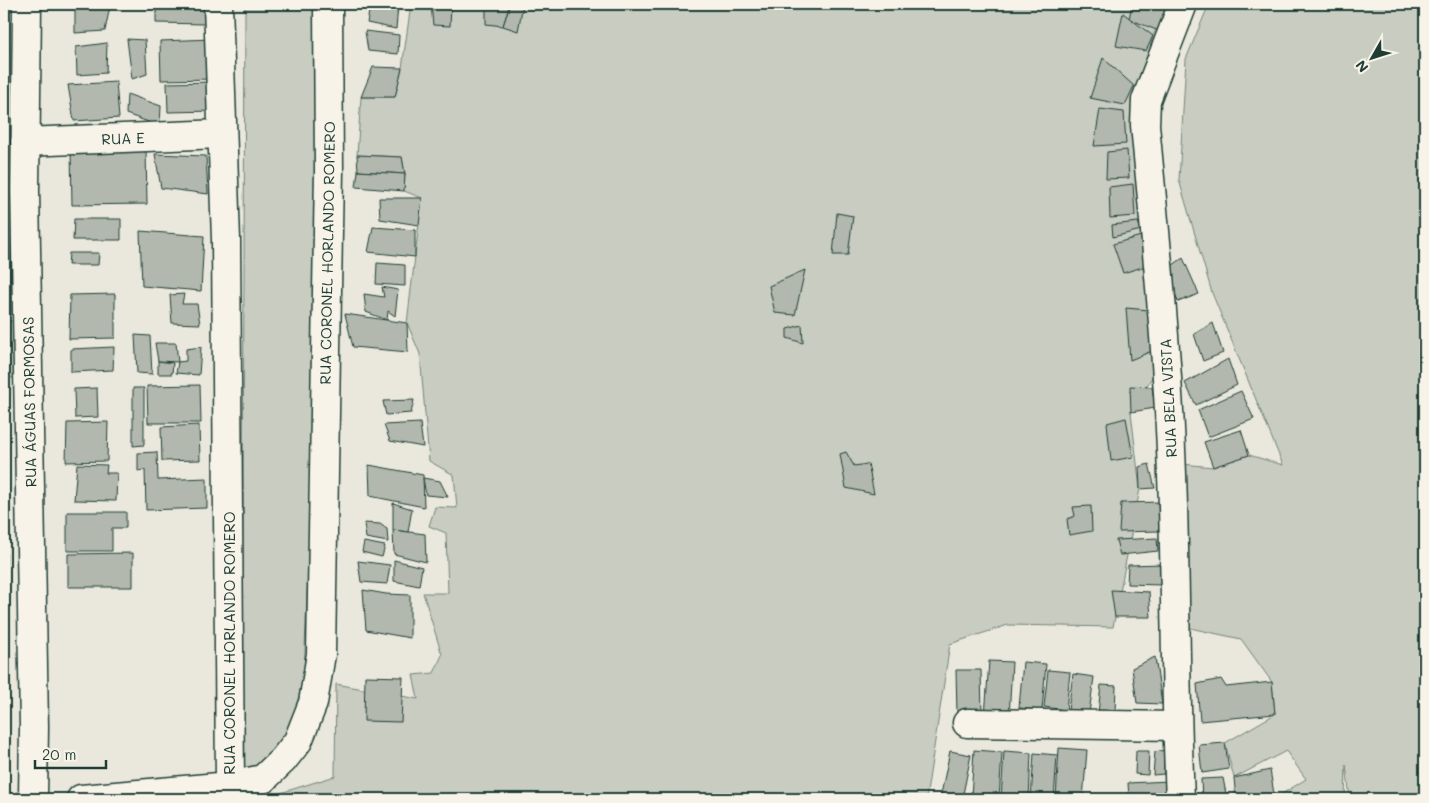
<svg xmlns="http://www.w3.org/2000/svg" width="1429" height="803" viewBox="0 0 1429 803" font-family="Mali,sans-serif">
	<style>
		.green { fill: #c8ccc1; stroke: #74847a }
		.building { fill: #b2b8ae; stroke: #1f3d34 }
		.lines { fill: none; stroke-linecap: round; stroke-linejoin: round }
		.minor-casing { stroke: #1f3d34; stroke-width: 31 }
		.minor { stroke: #f7f3e8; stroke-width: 28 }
		.labels { text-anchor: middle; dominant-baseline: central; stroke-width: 5; stroke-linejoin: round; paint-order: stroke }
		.street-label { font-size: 15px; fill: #1f3d34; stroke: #f7f3e8 }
	</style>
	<rect width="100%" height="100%" fill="#eae8dd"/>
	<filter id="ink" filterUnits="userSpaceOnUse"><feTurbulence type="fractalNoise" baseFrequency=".02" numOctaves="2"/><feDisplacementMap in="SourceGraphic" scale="10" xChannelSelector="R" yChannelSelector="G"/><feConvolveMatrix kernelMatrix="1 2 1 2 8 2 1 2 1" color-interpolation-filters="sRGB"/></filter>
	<g filter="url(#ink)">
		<!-- green -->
		<g class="green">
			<polygon points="245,4 316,4 315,372 304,676 289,734 267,764 242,771"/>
			<polygon points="411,4 1167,4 1153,36 1132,117 1154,374 1131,412 1140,489 1113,627 1008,625 950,644 926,799 261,799 335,776 336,684 418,699 413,675 434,673 442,655 423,593 448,593 446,533 429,526 435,507 457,508 454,475 429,461 420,354 407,323 422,198 404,191 405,174 402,157 357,155 361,97 395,97 402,68"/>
			<polygon points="1209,4 1425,4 1425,799 1350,799 1346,765 1345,799 1274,799 1306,779 1286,751 1234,778 1225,743 1275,714 1272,682 1241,639 1190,628 1186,599 1182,464 1213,467 1249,455 1283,465 1212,293 1179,180 1186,59"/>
			<polygon points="4,321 14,321 16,378 4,378"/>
			<polygon points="4,469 6,469 7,683 4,683"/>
		</g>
		<!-- building -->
		<g class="building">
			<polygon points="156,4 205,4 205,24 156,23"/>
			<rect x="370" y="4" width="41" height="2"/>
			<polygon points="431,4 451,4 450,26 433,25"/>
			<polygon points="486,4 510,4 503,26 486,24"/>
			<polygon points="510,4 523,4 518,31 503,26"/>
			<polygon points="1132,4 1174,4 1164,33 1129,19"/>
			<polygon points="75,6 110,6 105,31 75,33"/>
			<polygon points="370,6 398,6 396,29 367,23"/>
			<polygon points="1123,13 1153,36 1146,51 1116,46"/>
			<polygon points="365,31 399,35 398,54 368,51"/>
			<polygon points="127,39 145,40 147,74 132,79"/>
			<polygon points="213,39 214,79 161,80 160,41"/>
			<polygon points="107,43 106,73 77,75 76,47"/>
			<polygon points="1103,58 1134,86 1125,105 1090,98"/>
			<polygon points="373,67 402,68 395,97 361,97"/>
			<polygon points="4,81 5,81 7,120 4,120"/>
			<polygon points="116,82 119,118 74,121 68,85"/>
			<polygon points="214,82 215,111 168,112 167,83"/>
			<polygon points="127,94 161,106 160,126 126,114"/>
			<polygon points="1100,109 1124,112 1126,144 1094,146"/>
			<polygon points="4,147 17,148 19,172 4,171"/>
			<polygon points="146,149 147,204 72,205 71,150"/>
			<polygon points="1127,150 1129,178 1106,179 1107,152"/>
			<polygon points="155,154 206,156 208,194 161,188"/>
			<polygon points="357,155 402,157 405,174 358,171"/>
			<polygon points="358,171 405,174 404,191 356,187"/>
			<polygon points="1133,184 1135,216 1110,218 1109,187"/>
			<polygon points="379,198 422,198 419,225 380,219"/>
			<polygon points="837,213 853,216 848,255 833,255"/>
			<polygon points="74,219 121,219 121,240 73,240"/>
			<polygon points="1138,222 1141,230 1113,237 1112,225"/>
			<polygon points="4,224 10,224 11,315 4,315"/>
			<polygon points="373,227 415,230 415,257 368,252"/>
			<polygon points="140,231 204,236 201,291 142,286"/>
			<polygon points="1141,236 1149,265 1123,273 1113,244"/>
			<polygon points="69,253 99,253 98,265 68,265"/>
			<polygon points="1183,258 1199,294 1178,302 1167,269"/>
			<polygon points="377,263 405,265 405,286 376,284"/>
			<polygon points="805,270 795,315 775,313 769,286"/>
			<polygon points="382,287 398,290 395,316 388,311 387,320 366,312 364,294 384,297"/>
			<polygon points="115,294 115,338 69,339 70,295"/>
			<polygon points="184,294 182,304 197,304 200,324 172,323 170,295"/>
			<polygon points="1126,308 1149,310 1152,351 1130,360"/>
			<polygon points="345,314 407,323 408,352 353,347"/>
			<polygon points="1213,323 1223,353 1203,361 1194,334"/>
			<polygon points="802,325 803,343 787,338 787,329"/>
			<polygon points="135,335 150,336 152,374 137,373"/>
			<polygon points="155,343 176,343 178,362 158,361"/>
			<polygon points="114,347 113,370 71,372 71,349"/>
			<polygon points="201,347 199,375 176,373 178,362 186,361 186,349"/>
			<polygon points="1228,359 1237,385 1196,405 1185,383"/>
			<polygon points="158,361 173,363 172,374 158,374"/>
			<polygon points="200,385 201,423 148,423 147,386"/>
			<polygon points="1130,386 1152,387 1155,408 1131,412"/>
			<polygon points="97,388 98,417 75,418 74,389"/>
			<polygon points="133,388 144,388 144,445 133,446"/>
			<polygon points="1241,391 1254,419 1208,437 1198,410"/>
			<polygon points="414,400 411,413 386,415 383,401"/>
			<polygon points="1126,418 1133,457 1111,461 1107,423"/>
			<polygon points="108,422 107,461 66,462 67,423"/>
			<polygon points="420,423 423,447 390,441 384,425"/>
			<polygon points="199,425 200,460 162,461 161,427"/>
			<polygon points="1241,430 1249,455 1213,467 1204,442"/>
			<polygon points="157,452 158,480 207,478 207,508 146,510 145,470 138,471 138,453"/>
			<polygon points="846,452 854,466 868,464 874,494 846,488 840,454"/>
			<polygon points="77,464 107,465 106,473 117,473 116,501 74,500"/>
			<polygon points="1149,464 1155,488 1140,489 1139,467"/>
			<polygon points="369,465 423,475 424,507 370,496"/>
			<polygon points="423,478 440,481 448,497 426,495"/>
			<polygon points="1162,502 1159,531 1119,532 1121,503"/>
			<polygon points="393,503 412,509 408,532 393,530"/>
			<polygon points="1091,506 1092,531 1069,535 1067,519 1075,516 1073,507"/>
			<polygon points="67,512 126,512 126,528 112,528 112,551 67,551"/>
			<polygon points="364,523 380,524 387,529 388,542 366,538"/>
			<polygon points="393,530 425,534 426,562 394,554"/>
			<polygon points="1157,538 1158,551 1120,555 1116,540"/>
			<polygon points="364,542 385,546 382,557 362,552"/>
			<polygon points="133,553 133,587 68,587 68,554"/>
			<polygon points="394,560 422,567 419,586 394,581"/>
			<polygon points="358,561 390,565 387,584 361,582"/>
			<polygon points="1163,564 1162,585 1127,584 1128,565"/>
			<polygon points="363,590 386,594 410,595 410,638 366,630"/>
			<polygon points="1111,590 1149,592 1151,617 1115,617"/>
			<polygon points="1155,657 1162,704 1137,703 1132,668"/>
			<polygon points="989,661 1012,662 1009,718 985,716"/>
			<polygon points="1023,662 1046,664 1042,710 1019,708"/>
			<polygon points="956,670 981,670 982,714 957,714"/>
			<polygon points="1048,670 1070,672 1066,710 1044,707"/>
			<polygon points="1073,674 1094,677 1089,713 1068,710"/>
			<polygon points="365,676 403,677 401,722 364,721"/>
			<polygon points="1221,679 1226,687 1272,682 1275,714 1200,721 1197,684"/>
			<polygon points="1101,685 1116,686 1115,712 1098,714"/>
			<polygon points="1225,743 1229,769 1202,773 1199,745"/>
			<polygon points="1059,748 1087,750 1083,799 1056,799"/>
			<polygon points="974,750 1002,752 999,799 971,797"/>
			<polygon points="1164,750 1164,774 1153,775 1155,752"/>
			<polygon points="950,751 971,755 962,799 940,799"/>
			<polygon points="1004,751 1031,753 1029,799 1001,799"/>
			<polygon points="1136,751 1149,751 1148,775 1135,774"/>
			<polygon points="1034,753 1057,755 1054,799 1031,799"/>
			<polygon points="1270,770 1274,794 1236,799 1234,778"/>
			<polygon points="1223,778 1227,799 1202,799 1201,779"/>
			<polygon points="1169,781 1170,799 1129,799 1128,783"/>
		</g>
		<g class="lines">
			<defs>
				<g id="minor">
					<polyline points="27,4 25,190 34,727 33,799"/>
					<polyline points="218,4 226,240 230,786"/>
					<polyline points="25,142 221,134"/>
					<polyline points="967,723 1176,726"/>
					<polyline points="81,799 230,786 263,779 283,760 298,741 313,703 321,654 329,171 328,4"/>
					<path d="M1180,799C1175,691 1176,583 1172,475C1168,358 1156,242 1145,125L1146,100L1183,4"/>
				</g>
			</defs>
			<!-- minor casing -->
			<use href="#minor" class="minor-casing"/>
			<!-- minor -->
			<use href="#minor" class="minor"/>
		</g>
	</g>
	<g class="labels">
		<!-- street labels -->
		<g class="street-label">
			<text transform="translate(123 138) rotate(-2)">RUA E</text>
			<text transform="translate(327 253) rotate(-89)">RUA CORONEL HORLANDO ROMERO</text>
			<text transform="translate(1168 398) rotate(-93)">RUA BELA VISTA</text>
			<text transform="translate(29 402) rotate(-91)">RUA ÁGUAS FORMOSAS</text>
			<text transform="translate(229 643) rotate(-90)">RUA CORONEL HORLANDO ROMERO</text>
		</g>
	</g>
	<!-- margin -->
	<rect width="1429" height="803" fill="none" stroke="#f7f3e8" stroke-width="20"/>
	<rect x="10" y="10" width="1409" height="783" fill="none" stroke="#1f3d34" stroke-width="2" filter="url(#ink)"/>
	<!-- north arrow -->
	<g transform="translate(1372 58) rotate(231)" stroke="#f7f3e8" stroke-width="4" paint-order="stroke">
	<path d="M0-4L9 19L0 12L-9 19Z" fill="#1f3d34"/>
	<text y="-8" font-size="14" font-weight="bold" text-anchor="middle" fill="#1f3d34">N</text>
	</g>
	<!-- scale -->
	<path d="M35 760v8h71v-8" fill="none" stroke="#1f3d34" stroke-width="2.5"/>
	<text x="42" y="760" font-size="15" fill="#1f3d34" stroke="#f7f3e8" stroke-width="4" paint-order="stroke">20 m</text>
</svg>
